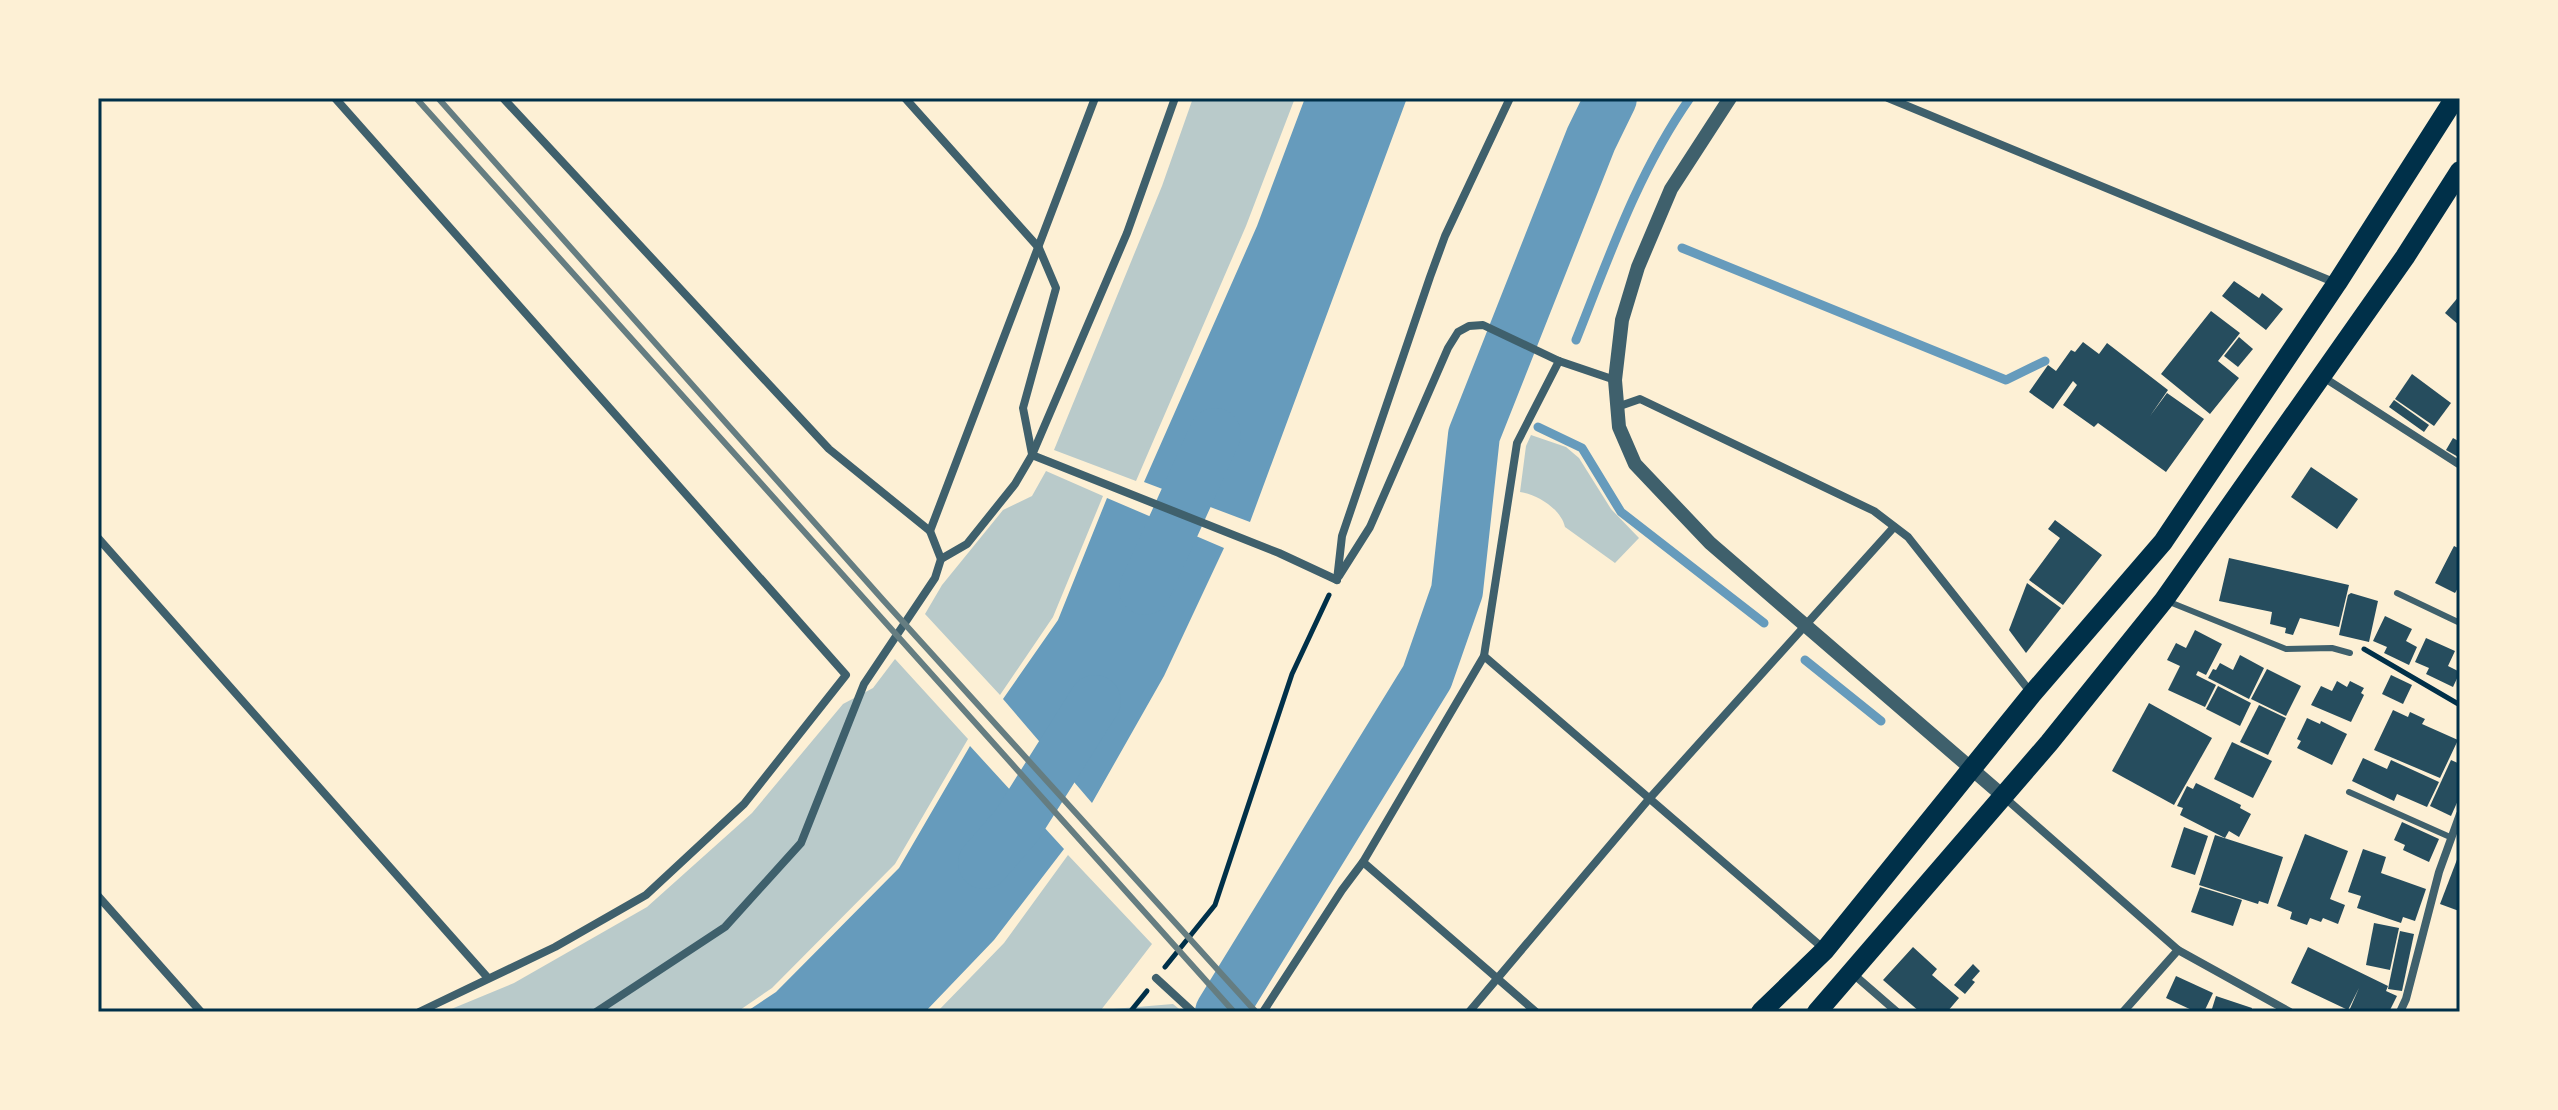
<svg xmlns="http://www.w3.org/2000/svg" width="2558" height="1110" viewBox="0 0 2558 1110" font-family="'Sofia Sans Condensed',sans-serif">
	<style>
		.green { fill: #b9caca }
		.water { fill: #669bbc }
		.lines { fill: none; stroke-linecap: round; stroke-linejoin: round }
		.stream { stroke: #669bbc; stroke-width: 9 }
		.river { stroke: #669bbc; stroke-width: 52 }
		.building { fill: #264d5e }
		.path { stroke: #003049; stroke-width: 5 }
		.service { stroke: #3f606c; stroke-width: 6 }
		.minor { stroke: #3f606c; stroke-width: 8 }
		.tertiary { stroke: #3f606c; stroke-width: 14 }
		.primary { stroke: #003049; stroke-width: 20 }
		.rail { stroke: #657d81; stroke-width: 6 }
		.neatline { fill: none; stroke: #003049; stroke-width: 3 }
	</style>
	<rect width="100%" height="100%" fill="#fdf0d5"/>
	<!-- green -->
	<g class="green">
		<polygon points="1193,98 1295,98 1246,226 1136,481 1054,450 1162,186"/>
		<path d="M1531,435L1566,447L1579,458L1611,509L1639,538L1615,563L1565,527C1561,509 1537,494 1520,492L1526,446Z"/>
		<polygon points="1046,471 1103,496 1053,617 1000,695 925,614 942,585 1003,510 1032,496"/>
		<polygon points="895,659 968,739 895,864 772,988 737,1012 444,1012 514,983 647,907 752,813 843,704 873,688"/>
		<polygon points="1068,855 1152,944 1101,1010 1173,1004 1183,1012 937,1012 1004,943"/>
	</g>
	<!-- water -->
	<g class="water">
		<polygon points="1305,98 1407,98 1250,522 1144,482 1257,226"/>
		<polygon points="1107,498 1224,548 1164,676 1092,803 1003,699 1058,620"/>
		<polygon points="970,746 1064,849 994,940 925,1012 746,1012 776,992 899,868"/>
	</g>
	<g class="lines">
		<!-- stream -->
		<g class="stream">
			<polyline points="1682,248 2006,380 2045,361"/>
			<path d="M1576,340C1609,257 1638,172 1690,98"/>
			<polyline points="1538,427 1582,448 1621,512 1764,623"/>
			<polyline points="1805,660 1881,721"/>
		</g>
		<!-- river -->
		<g class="river">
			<polyline points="1145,589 1215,434"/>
			<polyline points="984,863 1017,825 1095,701"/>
			<polyline points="1221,1012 1427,677 1457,591 1474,435 1591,139 1611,98"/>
		</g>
	</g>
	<!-- building -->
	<g class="building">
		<polygon points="2234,281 2259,298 2262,293 2283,309 2266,330 2222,296"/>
		<polygon points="2460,295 2460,326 2445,313"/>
		<polygon points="2211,311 2240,333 2218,361 2239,378 2210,414 2161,374"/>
		<polygon points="2239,337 2253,349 2238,367 2224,356"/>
		<polygon points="2083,342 2099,354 2107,343 2168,390 2150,416 2167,393 2204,419 2166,472 2098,423 2094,427 2063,405 2077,385 2073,381 2053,409 2029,392 2048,365 2056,371 2071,350 2075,352"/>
		<polygon points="2412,374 2451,403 2434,426 2395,399"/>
		<polygon points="2394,400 2429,425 2424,432 2389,407"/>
		<polygon points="2453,438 2460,442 2460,458 2446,450"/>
		<polygon points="2311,467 2358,499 2337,529 2291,497"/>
		<polygon points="2055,520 2102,555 2063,605 2029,580 2060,538 2048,529"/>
		<polygon points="2454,546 2460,549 2460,589 2458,588 2455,593 2435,583"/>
		<polygon points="2229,558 2349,585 2339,627 2300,618 2293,635 2285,633 2286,628 2270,624 2272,612 2219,601"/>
		<polygon points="2027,583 2061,608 2026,653 2009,630"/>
		<polygon points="2351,593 2378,601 2369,642 2339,635 2348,595"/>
		<polygon points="2385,616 2412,629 2406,641 2417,647 2409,665 2384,653 2387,647 2373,641"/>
		<polygon points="2195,630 2222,644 2206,675 2198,671 2196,675 2216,685 2205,707 2168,690 2180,666 2167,660 2176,643 2186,648"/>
		<polygon points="2426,638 2455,651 2448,666 2460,672 2453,687 2426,674 2429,668 2415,662"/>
		<polygon points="2240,655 2264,668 2249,699 2208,678 2213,669 2216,670 2220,663 2233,670"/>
		<polygon points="2267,669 2301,686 2286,716 2251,699"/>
		<polygon points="2391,675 2412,685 2403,704 2382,694"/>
		<polygon points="2337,681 2347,687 2350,681 2364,688 2361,693 2364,695 2351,722 2311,705 2321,686 2332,691"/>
		<polygon points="2218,686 2251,703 2240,726 2206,709"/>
		<polygon points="2149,703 2212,738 2174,805 2112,771"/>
		<polygon points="2259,705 2286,718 2268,755 2240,742"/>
		<polygon points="2393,710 2408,717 2410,712 2425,719 2422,724 2458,740 2440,778 2374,750"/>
		<polygon points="2307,718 2320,724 2321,721 2347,734 2332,765 2297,748 2301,741 2297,739"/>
		<polygon points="2232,742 2272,761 2253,798 2214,779"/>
		<polygon points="2363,758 2387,769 2391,760 2439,782 2427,807 2397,794 2394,801 2352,781"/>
		<polygon points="2451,760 2460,764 2460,796 2451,816 2430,806"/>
		<polygon points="2196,783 2241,805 2240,808 2251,814 2239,837 2229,831 2225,838 2180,815 2183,808 2177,806 2187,786 2193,789"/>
		<polygon points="2402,822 2439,839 2429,862 2403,850 2405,845 2394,840"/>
		<polygon points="2184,827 2208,836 2195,875 2171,867"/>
		<polygon points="2305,834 2348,851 2330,899 2345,905 2338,924 2323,918 2321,922 2310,918 2307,925 2290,919 2292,912 2277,906"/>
		<polygon points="2215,835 2283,857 2268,904 2259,901 2258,904 2199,885"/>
		<polygon points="2363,849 2386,857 2381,873 2426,889 2415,921 2403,917 2401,923 2357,908 2361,896 2348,892"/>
		<polygon points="2458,857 2460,858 2459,911 2440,904"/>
		<polygon points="2200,887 2242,900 2233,926 2191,912"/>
		<polygon points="2374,923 2399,928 2390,970 2366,965"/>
		<polygon points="2400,931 2414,934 2402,991 2388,989"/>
		<polygon points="1913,947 1937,969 1932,975 1959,998 1947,1012 1920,1012 1883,980"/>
		<polygon points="2308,947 2388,986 2386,991 2397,996 2389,1012 2349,1011 2359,988 2348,1010 2291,983"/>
		<polygon points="1973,964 1980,971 1972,980 1975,982 1965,994 1954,985"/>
		<polygon points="2176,976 2213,993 2204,1012 2196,1012 2166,998"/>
		<polygon points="2216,996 2252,1008 2251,1012 2211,1012"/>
	</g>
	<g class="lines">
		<!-- path -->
		<g class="path">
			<polyline points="2364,649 2460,705"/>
			<polyline points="1165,967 1215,905 1292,674 1329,595"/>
			<polyline points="1130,1012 1147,991"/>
		</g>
		<!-- service -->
		<g class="service">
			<polyline points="2397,593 2460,623"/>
			<polyline points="2167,601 2286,649 2332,648 2350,653"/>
			<polyline points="2349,792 2450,837"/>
		</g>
		<!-- minor -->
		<g class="minor">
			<polyline points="335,98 846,675 744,804 646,895 555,947 419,1012"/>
			<polyline points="503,98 829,449 930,531 1095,98"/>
			<polyline points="905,98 1039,248 1056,288 1023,408 1032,454"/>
			<polyline points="1888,98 2336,283"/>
			<polyline points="2323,377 2460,465"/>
			<polyline points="1617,407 1640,399 1874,511 1908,537 2032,694"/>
			<polyline points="1032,455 1279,553 1337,580"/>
			<polyline points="930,531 941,559"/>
			<polyline points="98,538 488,978"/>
			<polyline points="1339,576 1370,527 1448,348 1458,332 1469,326 1483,325 1559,361 1615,380"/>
			<polyline points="1337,580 1342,536 1430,277 1445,236 1510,98"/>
			<polyline points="1484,656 1517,443 1559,361"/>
			<polyline points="2004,797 2178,950 2290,1012"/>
			<polyline points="1363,862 1536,1012"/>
			<polyline points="98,896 201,1012"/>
			<polyline points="1852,973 1897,1012"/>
			<polyline points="1156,978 1193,1012"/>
			<polyline points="596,1012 725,927 801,843 864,684 935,578 941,559 967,544 1015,484 1032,455 1127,233 1175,98"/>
			<polyline points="1263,1012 1342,890 1363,862 1484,656 1824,949"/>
			<polyline points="1469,1012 1649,799 1894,527"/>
			<polyline points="2123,1012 2178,950"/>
			<polyline points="2400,1012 2406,999 2439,872 2460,814"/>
		</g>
		<!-- tertiary -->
		<polyline class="tertiary" points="1730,98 1671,189 1638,267 1622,320 1615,380 1619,427 1635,464 1710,543 2003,796"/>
		<!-- primary -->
		<g class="primary">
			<polyline points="1761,1012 1825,950 2032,694 2163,542 2337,283 2455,98"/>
			<polyline points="1817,1012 2049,743 2164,600 2405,257 2460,171"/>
		</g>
		<!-- rail -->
		<g class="rail">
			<polyline points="416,98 1234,1012"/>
			<polyline points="438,98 884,601 1256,1012"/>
		</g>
	</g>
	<!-- border -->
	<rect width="2558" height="1110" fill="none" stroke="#fdf0d5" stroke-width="200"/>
	<rect x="100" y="100" width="2358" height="910" class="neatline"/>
</svg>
